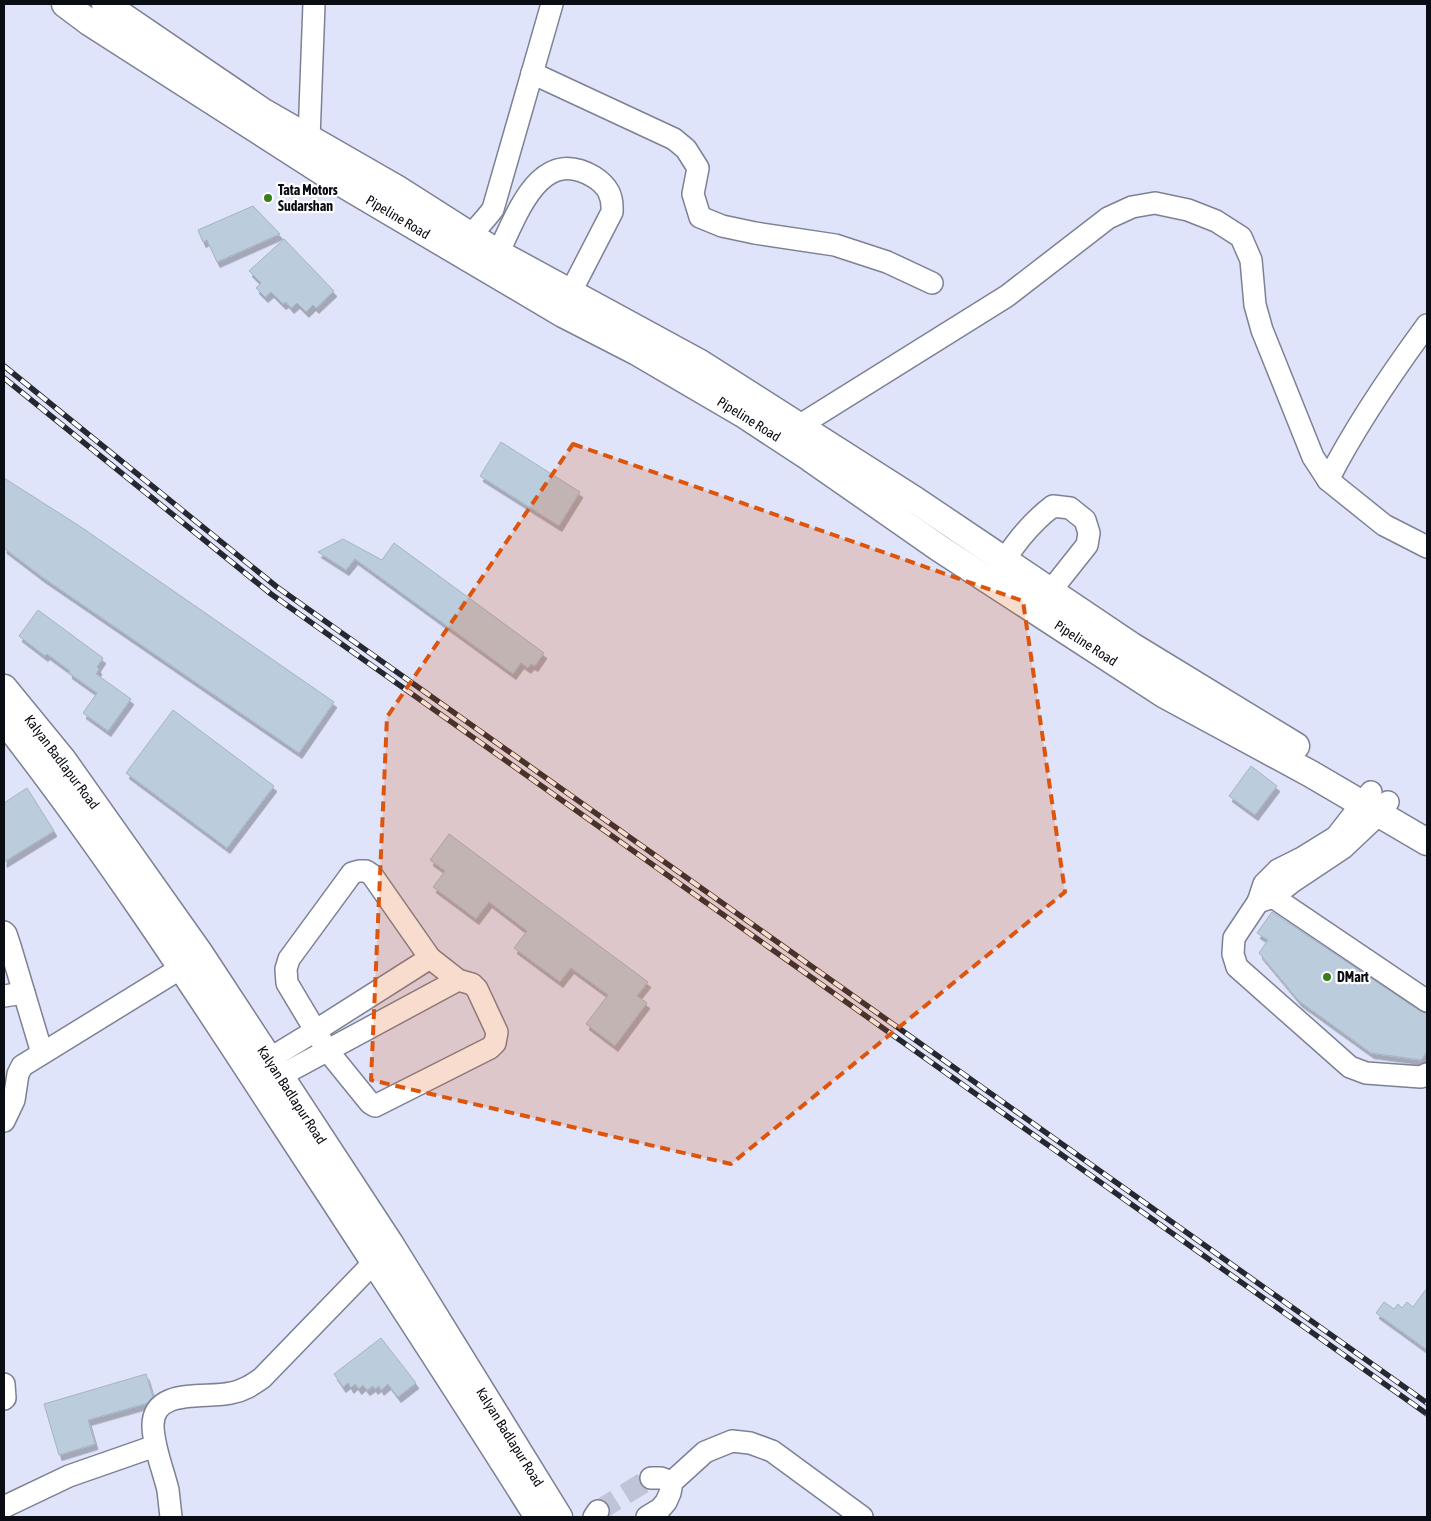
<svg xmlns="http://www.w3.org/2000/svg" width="1431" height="1521" viewBox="0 0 1431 1521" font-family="'Asap Condensed',sans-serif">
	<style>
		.building { fill: #bcd; stroke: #a3b4c4; filter: url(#shadow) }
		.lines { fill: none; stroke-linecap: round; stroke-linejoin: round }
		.minor-tunnel { stroke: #bfc4d8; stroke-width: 21; stroke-dasharray: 21 11; stroke-linecap: butt }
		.minor-casing { stroke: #7c8194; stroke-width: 24 }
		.major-casing { stroke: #7c8194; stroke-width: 29 }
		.minor { stroke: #fff; stroke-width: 21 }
		.major { stroke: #fff; stroke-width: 26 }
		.rail-casing { stroke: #262831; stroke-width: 5.5 }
		.rail { stroke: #fff; stroke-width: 4; stroke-dasharray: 11; stroke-linecap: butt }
		.marked { fill: #dd550c; fill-opacity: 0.2; stroke: #dd550c; stroke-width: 4; stroke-dasharray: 10 6; stroke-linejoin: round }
		.poi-dot { fill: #3a7d1d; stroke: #fff; stroke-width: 2 }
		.labels { text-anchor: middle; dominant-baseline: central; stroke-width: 4.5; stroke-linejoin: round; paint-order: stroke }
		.poi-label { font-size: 14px; font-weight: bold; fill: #0b0d14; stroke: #fff; text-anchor: start }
		.street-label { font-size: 14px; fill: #0b0d14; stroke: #fff }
	</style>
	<defs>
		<filter id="shadow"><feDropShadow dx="3" dy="5.5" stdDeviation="0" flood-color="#0004"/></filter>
	</defs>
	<rect width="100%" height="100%" fill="#dfe4fa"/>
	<!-- building -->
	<g class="building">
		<polygon points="253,206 280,234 217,262 207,240 203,242 198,230"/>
		<polygon points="284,239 334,291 316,308 313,305 306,312 297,303 291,308 286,302 283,304 271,292 265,297 256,288 261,283 249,271"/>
		<polygon points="501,442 580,492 559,526 480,476"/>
		<polygon points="4,478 78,525 334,702 299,753 42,577 4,548"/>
		<polygon points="343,539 382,560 394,543 544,653 535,666 531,664 528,668 521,663 513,674 355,559 346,570 318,552"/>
		<polygon points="38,610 103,658 97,667 99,669 96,674 131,699 108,731 83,713 97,693 69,673 70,671 47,654 45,656 19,636"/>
		<polygon points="173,710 274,786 227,848 126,773"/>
		<polygon points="1251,766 1277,786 1255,815 1229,796"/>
		<polygon points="27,788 54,831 4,862 4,803"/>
		<polygon points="449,834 648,982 637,996 647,1003 615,1046 586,1024 608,995 571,968 560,982 514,948 527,931 489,902 476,919 433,887 445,871 430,860"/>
		<polygon points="1272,912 1420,1011 1427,1014 1427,1051 1421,1060 1371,1053 1299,1001 1259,953 1268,940 1257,933"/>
		<polygon points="1427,1288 1427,1350 1376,1313 1384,1302 1394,1309 1398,1304 1402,1308 1407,1302 1413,1307"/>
		<polygon points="381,1338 416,1383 398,1397 388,1384 381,1390 379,1386 375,1389 373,1386 367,1390 363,1385 359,1389 355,1384 351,1388 348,1383 343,1387 334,1374"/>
		<polygon points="146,1374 153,1397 148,1403 88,1420 95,1444 59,1455 44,1404"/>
	</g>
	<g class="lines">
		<!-- minor-tunnel -->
		<polyline class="minor-tunnel" points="598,1511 651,1478"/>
		<defs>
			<g id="minor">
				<polyline points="532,73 674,139 686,149 698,168 693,194 700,217 722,226 755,233 835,245 887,262 932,283"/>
				<polyline points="302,149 309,138 314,4"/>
				<path d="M462,246C471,233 483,223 493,209L552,4"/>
				<path d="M498,253C517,216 539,144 594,177C608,186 613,196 612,212L563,307"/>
				<polyline points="786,434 1007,296 1108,218 1132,207 1155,203 1188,210 1216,221 1241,237 1251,260 1255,305 1262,330 1313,457 1328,480 1384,525 1427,547"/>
				<path d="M1328,480C1356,425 1391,374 1427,325"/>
				<path d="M997,573C1010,549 1030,523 1053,506L1070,508L1085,520L1089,533L1087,545L1041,603"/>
				<polyline points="1371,792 1336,837 1302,858 1278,870 1264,884 1258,902 1273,897 1292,882 1343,848 1379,814 1388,802"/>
				<polygon points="359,871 366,871 372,875 430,958 458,980 472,984 477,989 497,1032 495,1043 490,1048 375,1106 370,1103 327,1050 287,983 286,969 289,959 347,880 352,873"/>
				<polyline points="1273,897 1427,1001"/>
				<polyline points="1258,902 1234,938 1233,954 1237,967 1350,1067 1366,1073 1421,1077 1427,1074"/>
				<polyline points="4,932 6,934 10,946 42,1053"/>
				<polyline points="4,996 24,993"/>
				<polyline points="269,1059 315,1031 430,958"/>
				<polyline points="280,1076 458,980"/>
				<polyline points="4,1121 14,1100 18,1074 22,1066 194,960"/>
				<polyline points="4,1384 5,1398 4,1399"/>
				<polyline points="651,1478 661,1478 672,1482"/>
				<polyline points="4,1507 69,1476 155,1446"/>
				<path d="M171,1517C170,1508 169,1499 168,1490C163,1469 154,1449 153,1427C152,1387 205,1399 231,1393C243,1391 252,1385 262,1378L385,1251"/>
				<polyline points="594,1517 598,1511"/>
				<polyline points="647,1517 660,1509 666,1502 670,1493 672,1482 705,1452 732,1441 750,1443 772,1451 862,1517"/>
			</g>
			<g id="major">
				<polyline points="65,4 89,22 326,174 563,314 637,352 743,414 810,458 939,548 1165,695 1311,774 1427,842"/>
				<polyline points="105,4 262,111 396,188 498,253 700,363 915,500 1132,646 1296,746"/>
				<polyline points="4,688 63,760 201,955 391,1245 559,1517"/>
				<path d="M4,720C105,849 195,987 284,1124C370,1255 455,1385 538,1517"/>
			</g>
		</defs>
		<!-- minor casing -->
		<use href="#minor" class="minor-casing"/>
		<!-- major casing -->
		<use href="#major" class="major-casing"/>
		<!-- minor -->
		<use href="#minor" class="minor"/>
		<!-- major -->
		<use href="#major" class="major"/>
		<defs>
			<g id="rail">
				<polyline points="4,366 277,587 1427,1403"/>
				<polyline points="4,378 271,594 1427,1414"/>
			</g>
		</defs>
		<!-- rail casing -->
		<use href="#rail" class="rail-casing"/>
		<!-- rail -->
		<use href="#rail" class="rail"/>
	</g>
	<!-- marked area -->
	<path class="marked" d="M573,444L1023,601L1065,892L731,1164L371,1080L387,717Z"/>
	<!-- markers -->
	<g class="poi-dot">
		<circle cx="268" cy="198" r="5"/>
		<circle cx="1327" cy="977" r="5"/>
	</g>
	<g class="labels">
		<!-- poi labels -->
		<g class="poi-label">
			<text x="278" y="190">Tata Motors<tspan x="278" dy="16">Sudarshan</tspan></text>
			<text x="1337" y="977">DMart</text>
		</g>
		<!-- street labels -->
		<g class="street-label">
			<text transform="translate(398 217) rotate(31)">Pipeline Road</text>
			<text transform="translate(749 419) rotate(32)">Pipeline Road</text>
			<text transform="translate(1086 643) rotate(33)">Pipeline Road</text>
			<text transform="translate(62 762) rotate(53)">Kalyan Badlapur Road</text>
			<text transform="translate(292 1095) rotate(57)">Kalyan Badlapur Road</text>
			<text transform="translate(510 1437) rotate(58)">Kalyan Badlapur Road</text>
		</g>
	</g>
	<!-- border -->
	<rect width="1431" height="1521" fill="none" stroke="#0b0d14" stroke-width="10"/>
</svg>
